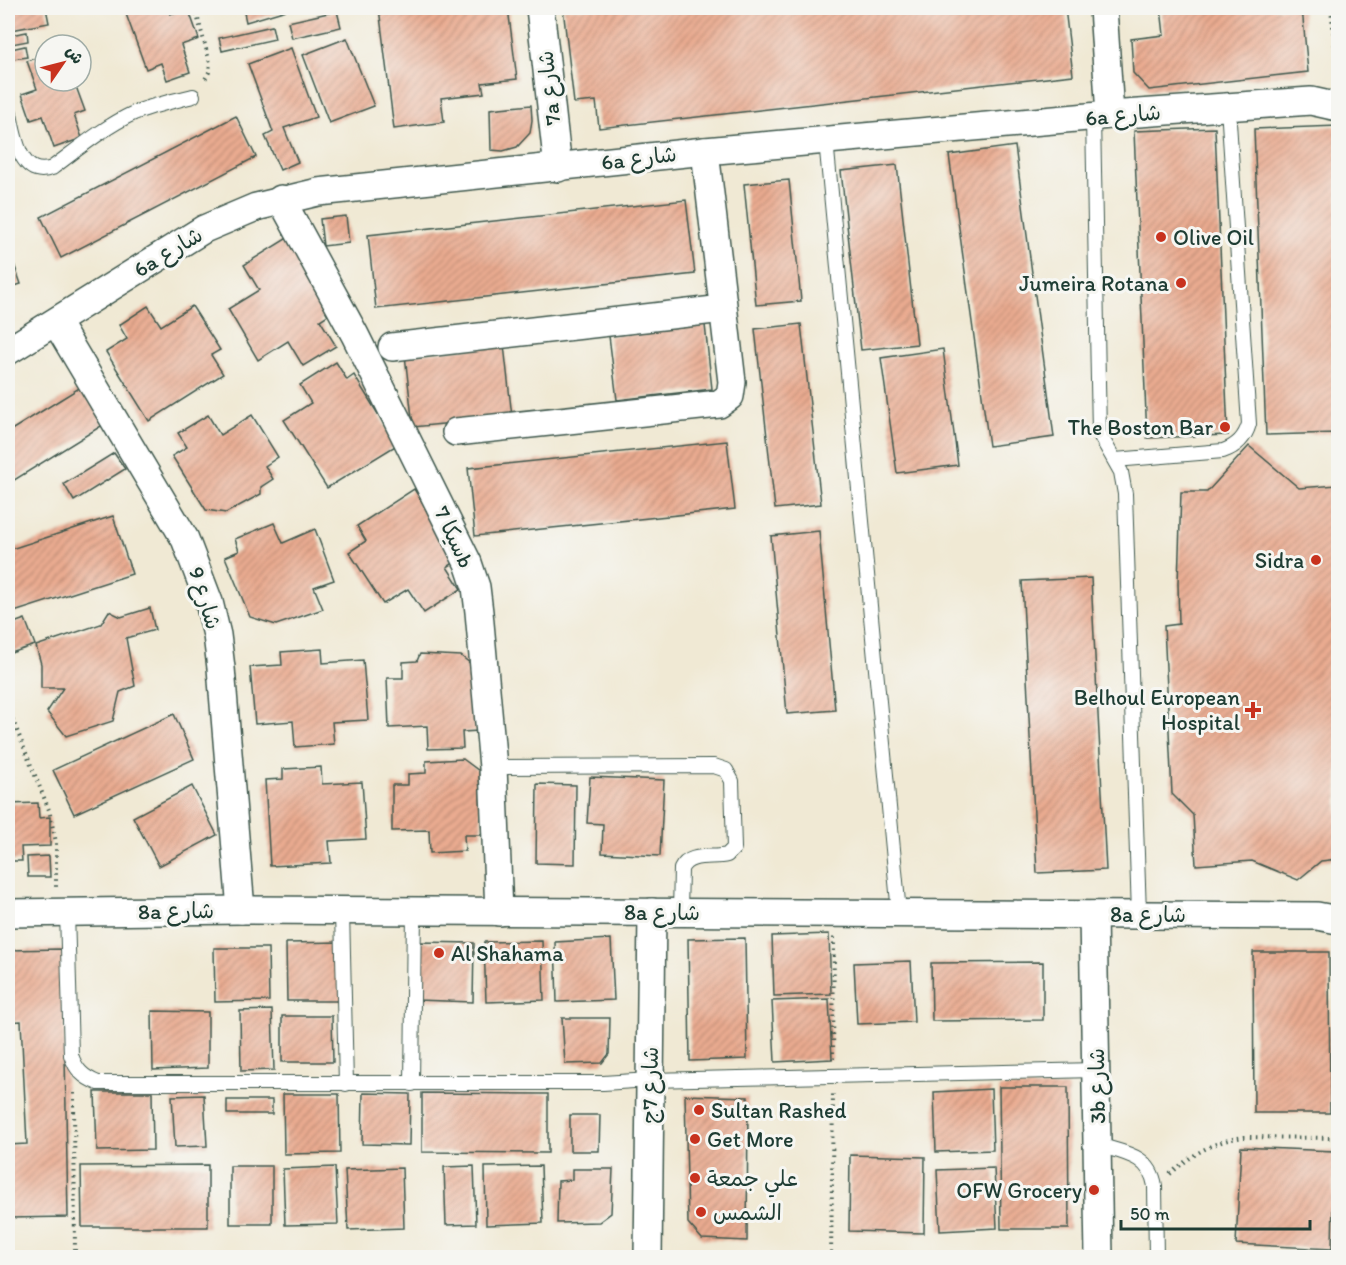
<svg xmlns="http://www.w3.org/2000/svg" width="1346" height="1265" viewBox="0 0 1346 1265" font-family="Itim,'Playpen Sans Arabic',sans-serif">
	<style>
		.building { fill: url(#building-hatch) }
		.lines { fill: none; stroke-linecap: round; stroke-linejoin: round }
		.lane-casing { stroke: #3e574c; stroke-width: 16 }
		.street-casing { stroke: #3e574c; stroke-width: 30 }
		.path { stroke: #3e574c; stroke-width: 4; stroke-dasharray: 1.5 4.5; stroke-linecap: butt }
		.lane { stroke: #fff; stroke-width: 14 }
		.street { stroke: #fff; stroke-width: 27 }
		.poi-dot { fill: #c8321e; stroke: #f6f6f2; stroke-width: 2 }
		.labels { text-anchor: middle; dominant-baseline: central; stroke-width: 6; stroke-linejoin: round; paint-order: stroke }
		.street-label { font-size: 22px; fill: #1f3d34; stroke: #f6f6f2 }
		.poi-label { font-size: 22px; fill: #1f3d34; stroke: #f6f6f2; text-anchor: start }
	</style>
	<defs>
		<pattern id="building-hatch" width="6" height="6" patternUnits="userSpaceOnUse" patternTransform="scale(1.5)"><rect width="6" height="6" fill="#eaab90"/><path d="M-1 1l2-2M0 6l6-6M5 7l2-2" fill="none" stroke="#bd8c76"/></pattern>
	</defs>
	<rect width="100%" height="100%" fill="#f6f6f2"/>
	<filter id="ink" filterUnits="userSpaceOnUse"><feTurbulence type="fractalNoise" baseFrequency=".0167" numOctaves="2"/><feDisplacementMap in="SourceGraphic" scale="12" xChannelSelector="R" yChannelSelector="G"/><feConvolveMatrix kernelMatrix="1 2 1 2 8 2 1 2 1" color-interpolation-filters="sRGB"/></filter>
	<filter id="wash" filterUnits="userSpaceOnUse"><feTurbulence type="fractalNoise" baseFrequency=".008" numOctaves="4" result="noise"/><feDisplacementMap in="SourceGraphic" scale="24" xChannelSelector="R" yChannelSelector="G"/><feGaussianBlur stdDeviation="1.35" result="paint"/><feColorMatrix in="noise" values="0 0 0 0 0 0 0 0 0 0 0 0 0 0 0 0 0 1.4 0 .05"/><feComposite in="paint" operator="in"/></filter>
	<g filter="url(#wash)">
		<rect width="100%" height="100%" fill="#f0e9d4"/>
		<g id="blocks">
			<!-- building -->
			<g class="building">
				<polygon points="8,8 46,8 49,23 11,30"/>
				<polygon points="142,8 167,8 170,14 188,8 199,39 181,45 190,72 167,80 161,63 146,69 126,14"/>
				<polygon points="243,8 293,8 246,22"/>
				<polygon points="379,8 508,8 517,79 482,83 484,93 441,98 444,122 394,129"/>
				<polygon points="563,8 1065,8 1073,75 599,128 596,101 574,103"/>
				<polygon points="1161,8 1302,8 1308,72 1149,90 1133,73 1131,39 1164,35"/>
				<polygon points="337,11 341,27 292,38 288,22"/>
				<polygon points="272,26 275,39 222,51 219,38"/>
				<polygon points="27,32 28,41 12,44 10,35"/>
				<polygon points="347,38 374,106 329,123 303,55"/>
				<polygon points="25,46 27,57 13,59 11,49"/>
				<polygon points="291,48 316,117 284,128 298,162 280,170 265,136 273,132 248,64"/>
				<polygon points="45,55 45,81 74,81 85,111 74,115 82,138 54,148 43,116 31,120 22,94 37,89 27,61"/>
				<polygon points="531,105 532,120 530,133 517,147 503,151 491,150 490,109"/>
				<polygon points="236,116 256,157 61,258 41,217"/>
				<polygon points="1338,126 1338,433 1266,435 1254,129"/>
				<polygon points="1215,128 1228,435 1147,438 1134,131"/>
				<polygon points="1015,146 1054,437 989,446 949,155"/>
				<polygon points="897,165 917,344 861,350 841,171"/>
				<polygon points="789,180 801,301 756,305 744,184"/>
				<polygon points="686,200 695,274 376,309 368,235"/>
				<polygon points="346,216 349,243 323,246 320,219"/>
				<polygon points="289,237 334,311 320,320 336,346 303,366 288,341 258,360 228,309 259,290 244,265"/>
				<polygon points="8,247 21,284 8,288"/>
				<polygon points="148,306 161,326 192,306 220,350 211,355 223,374 149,421 106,352 127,339 119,325"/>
				<polygon points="801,324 821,504 775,509 755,329"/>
				<polygon points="705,325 712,389 617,400 609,336"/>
				<polygon points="504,345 512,417 413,427 405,355"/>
				<polygon points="943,349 958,465 897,473 881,358"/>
				<polygon points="336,362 347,380 354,375 397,445 327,488 284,420 311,403 300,385"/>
				<polygon points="84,385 106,423 8,484 8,432"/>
				<polygon points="208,415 220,435 252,415 278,457 265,466 273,479 261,487 261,494 226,513 206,510 172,456 187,447 178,433"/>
				<polygon points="727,441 735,509 475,536 468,468"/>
				<polygon points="1249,446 1299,488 1337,485 1334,512 1338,518 1338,614 1337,617 1338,619 1338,859 1321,861 1298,880 1252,861 1196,865 1193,815 1172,794 1164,626 1179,624 1178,583 1181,492 1207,492"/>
				<polygon points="114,453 125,469 74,501 64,484"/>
				<polygon points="414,489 459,560 447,567 461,589 424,613 408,589 383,604 349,552 366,541 357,526"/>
				<polygon points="113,516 132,574 8,614 8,550"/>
				<polygon points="274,523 283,543 315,529 334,580 314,587 323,609 276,625 250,617 225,557 239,551 235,539"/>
				<polygon points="819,531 835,710 787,714 771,536"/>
				<polygon points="1091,578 1106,870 1037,873 1022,581"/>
				<polygon points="150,608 155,630 126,638 135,686 120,692 113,721 66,736 47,712 63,688 41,688 41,664 36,646 101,624 109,611 121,617"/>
				<polygon points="25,619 35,645 8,654 8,625"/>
				<polygon points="322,649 323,663 363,660 368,720 332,722 334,744 295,747 293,721 255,724 250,667 282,665 281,652"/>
				<polygon points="420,654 461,656 476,668 479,731 462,732 463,748 428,749 427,726 389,728 387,678 403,678 403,662 417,661"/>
				<polygon points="174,714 194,759 74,814 53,770"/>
				<polygon points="8,717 14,728 8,731"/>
				<polygon points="463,759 479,771 482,835 464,835 465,851 430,853 429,830 392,831 392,785 408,785 408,774 426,773 426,761"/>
				<polygon points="321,767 322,784 362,782 366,839 329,841 331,863 270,866 265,780 283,779 283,769"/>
				<polygon points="590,777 664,780 660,856 602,853 603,824 587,823"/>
				<polygon points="537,784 576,785 575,864 536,863"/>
				<polygon points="192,786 217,835 159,866 133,817"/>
				<polygon points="38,803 39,818 50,817 50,846 21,847 22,861 8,861 8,804"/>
				<polygon points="49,856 50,877 28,877 27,857"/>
				<polygon points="829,934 831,994 774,996 772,936"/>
				<polygon points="745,938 747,1059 690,1061 688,939"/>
				<polygon points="611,939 614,1000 557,1002 555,942"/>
				<polygon points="542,941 544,1000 486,1002 484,942"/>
				<polygon points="342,942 343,1001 287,1001 286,943"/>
				<polygon points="418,942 474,943 473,1002 417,1000"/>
				<polygon points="214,948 268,948 269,1001 215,1002"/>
				<polygon points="63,949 68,1217 8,1218 8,1145 27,1144 21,1021 8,1022 8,950"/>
				<polygon points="1253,952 1329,952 1330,1113 1254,1113"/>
				<polygon points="911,961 914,1022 857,1024 854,963"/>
				<polygon points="1043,962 1043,1020 932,1021 931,963"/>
				<polygon points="829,999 832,1059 775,1062 772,1001"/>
				<polygon points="272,1010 274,1070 241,1071 240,1011"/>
				<polygon points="152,1011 208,1012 208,1068 153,1070"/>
				<polygon points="282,1016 332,1016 333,1062 282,1062"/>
				<polygon points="562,1018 610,1018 609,1054 602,1063 565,1064"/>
				<polygon points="999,1087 1068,1087 1069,1229 1001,1229"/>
				<polygon points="991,1089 993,1150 936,1152 934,1092"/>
				<polygon points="95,1092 152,1092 153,1150 97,1151"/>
				<polygon points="363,1093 410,1094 409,1145 362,1144"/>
				<polygon points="422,1093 548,1094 548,1153 422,1152"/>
				<polygon points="283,1094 339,1094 340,1153 284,1154"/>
				<polygon points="204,1095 207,1146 175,1147 172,1096"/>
				<polygon points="685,1095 748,1097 747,1241 702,1239 688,1223"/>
				<rect x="227" y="1100" width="45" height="14"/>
				<polygon points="570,1115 600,1115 599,1151 570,1151"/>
				<polygon points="1241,1147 1334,1151 1332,1249 1236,1244"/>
				<polygon points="850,1155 925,1157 924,1233 849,1231"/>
				<polygon points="208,1165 208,1227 82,1227 81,1166"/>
				<rect x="230" y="1166" width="42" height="58"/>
				<polygon points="474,1166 476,1224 446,1225 444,1167"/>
				<polygon points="541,1166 543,1223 486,1225 485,1167"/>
				<polygon points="335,1167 338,1224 285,1225 283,1169"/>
				<polygon points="402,1168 404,1228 348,1230 345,1170"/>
				<polygon points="994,1168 997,1228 940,1231 937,1170"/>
				<polygon points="572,1169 613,1169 611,1213 599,1222 557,1223 558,1181 572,1180"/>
			</g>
		</g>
	</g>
	<g filter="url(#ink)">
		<use href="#blocks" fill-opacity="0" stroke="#3e574c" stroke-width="1.5"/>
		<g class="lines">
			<defs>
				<g id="lane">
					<path d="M8,105C14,129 17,180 52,168C78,149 104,127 134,113C153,105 174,101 193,96"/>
					<polyline points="1093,118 1099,433 1121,472 1125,494 1139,914"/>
					<polyline points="826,140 899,913"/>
					<path d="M1115,460L1223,451C1237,446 1245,438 1249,424L1228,107"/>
					<path d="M493,767L714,766L726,770L732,781L734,848L727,855C712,859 689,852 681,869L680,912"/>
					<polyline points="342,911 346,1084"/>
					<path d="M67,912L71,1055C76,1070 83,1077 98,1083H603L650,1080L1096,1070"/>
					<polyline points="412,1084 414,911"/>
					<path d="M1098,1145C1124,1153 1150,1155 1155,1186L1156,1258"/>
				</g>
				<g id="street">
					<polyline points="540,8 558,168"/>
					<polyline points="1103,8 1110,115"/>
					<polyline points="281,199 355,335 468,563 476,587 479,612 493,767 499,912"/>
					<polyline points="56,322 185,539 209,602 217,635 221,668 241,910"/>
					<polyline points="392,347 723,309"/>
					<polyline points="8,351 204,229 256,207 318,192 705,151 1110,115 1311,101 1338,107"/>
					<polyline points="456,432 719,404 730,396 732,382 705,151"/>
					<polyline points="8,913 241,910 1317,916 1338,920"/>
					<polyline points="1093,915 1099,1258"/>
					<polyline points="648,1258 652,912"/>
				</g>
			</defs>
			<!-- lane casing -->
			<use href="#lane" class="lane-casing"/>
			<!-- street casing -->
			<use href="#street" class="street-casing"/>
			<!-- path -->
			<g class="path">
				<polyline points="195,8 210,63 209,72 204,81"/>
				<polyline points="1331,8 1338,76"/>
				<polyline points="8,708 49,810 56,842 56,887"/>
				<polyline points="833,1059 834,937"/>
				<polyline points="74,1093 75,1258"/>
				<path d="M1170,1174C1193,1154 1213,1141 1244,1137L1338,1138"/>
				<polyline points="831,1258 833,1093"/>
			</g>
			<!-- lane -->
			<use href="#lane" class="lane"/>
			<!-- street -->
			<use href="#street" class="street"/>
		</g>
	</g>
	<!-- markers -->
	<g class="poi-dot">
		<circle cx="1161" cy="237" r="6"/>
		<circle cx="1181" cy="283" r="6"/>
		<circle cx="1225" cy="427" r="6"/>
		<circle cx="1316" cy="560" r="6"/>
		<path d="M1250 701h6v6h6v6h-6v6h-6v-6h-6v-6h6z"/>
		<circle cx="439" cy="953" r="6"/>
		<circle cx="699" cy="1110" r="6"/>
		<circle cx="695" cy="1139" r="6"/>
		<circle cx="695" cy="1178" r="6"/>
		<circle cx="1094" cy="1190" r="6"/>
		<circle cx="701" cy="1212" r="6"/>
	</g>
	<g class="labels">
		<!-- street labels -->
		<g class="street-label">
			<text transform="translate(549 88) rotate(-96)">7a شارع</text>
			<text transform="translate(1123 115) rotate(-5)">6a شارع</text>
			<text transform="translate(639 158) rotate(-7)">6a شارع</text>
			<text transform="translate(168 252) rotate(-31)">6a شارع</text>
			<text transform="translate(454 537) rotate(65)">سيكا 7b</text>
			<text transform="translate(205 598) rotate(73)">شارع 9</text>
			<text transform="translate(176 911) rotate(-1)">8a شارع</text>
			<text x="662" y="912">8a شارع</text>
			<text x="1148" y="914">8a شارع</text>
			<text transform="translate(650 1085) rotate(-89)">شارع 7ج</text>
			<text transform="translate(1097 1086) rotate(-91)">3b شارع</text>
		</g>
		<!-- poi labels -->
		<g class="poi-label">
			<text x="1173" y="237">Olive Oil</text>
			<text x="1169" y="283" text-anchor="end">Jumeira Rotana</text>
			<text x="1213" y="427" text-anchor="end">The Boston Bar</text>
			<text x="1304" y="560" text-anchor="end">Sidra</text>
			<text x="1240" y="697" text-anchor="end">Belhoul European<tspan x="1240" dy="25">Hospital</tspan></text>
			<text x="451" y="953">Al Shahama</text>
			<text x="711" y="1110">Sultan Rashed</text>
			<text x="707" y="1139">Get More</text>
			<text x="707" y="1178">علي جمعة</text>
			<text x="1082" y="1190" text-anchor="end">OFW Grocery</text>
			<text x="713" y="1212">الشمس</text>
		</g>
	</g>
	<!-- margin -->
	<rect width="1346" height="1265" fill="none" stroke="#f6f6f2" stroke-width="30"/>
	<!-- north arrow -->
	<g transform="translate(63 63) rotate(55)"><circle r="28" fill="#f6f6f2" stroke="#a0aca6" stroke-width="1.5"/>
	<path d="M0-4.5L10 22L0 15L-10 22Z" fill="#c8321e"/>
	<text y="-9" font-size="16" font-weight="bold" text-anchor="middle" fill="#1f3d34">ش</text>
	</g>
	<!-- scale -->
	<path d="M1121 1220v9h189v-9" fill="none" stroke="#1f3d34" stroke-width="3"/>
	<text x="1130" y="1220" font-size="18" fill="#1f3d34" stroke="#f6f6f2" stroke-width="4.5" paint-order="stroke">50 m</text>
</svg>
